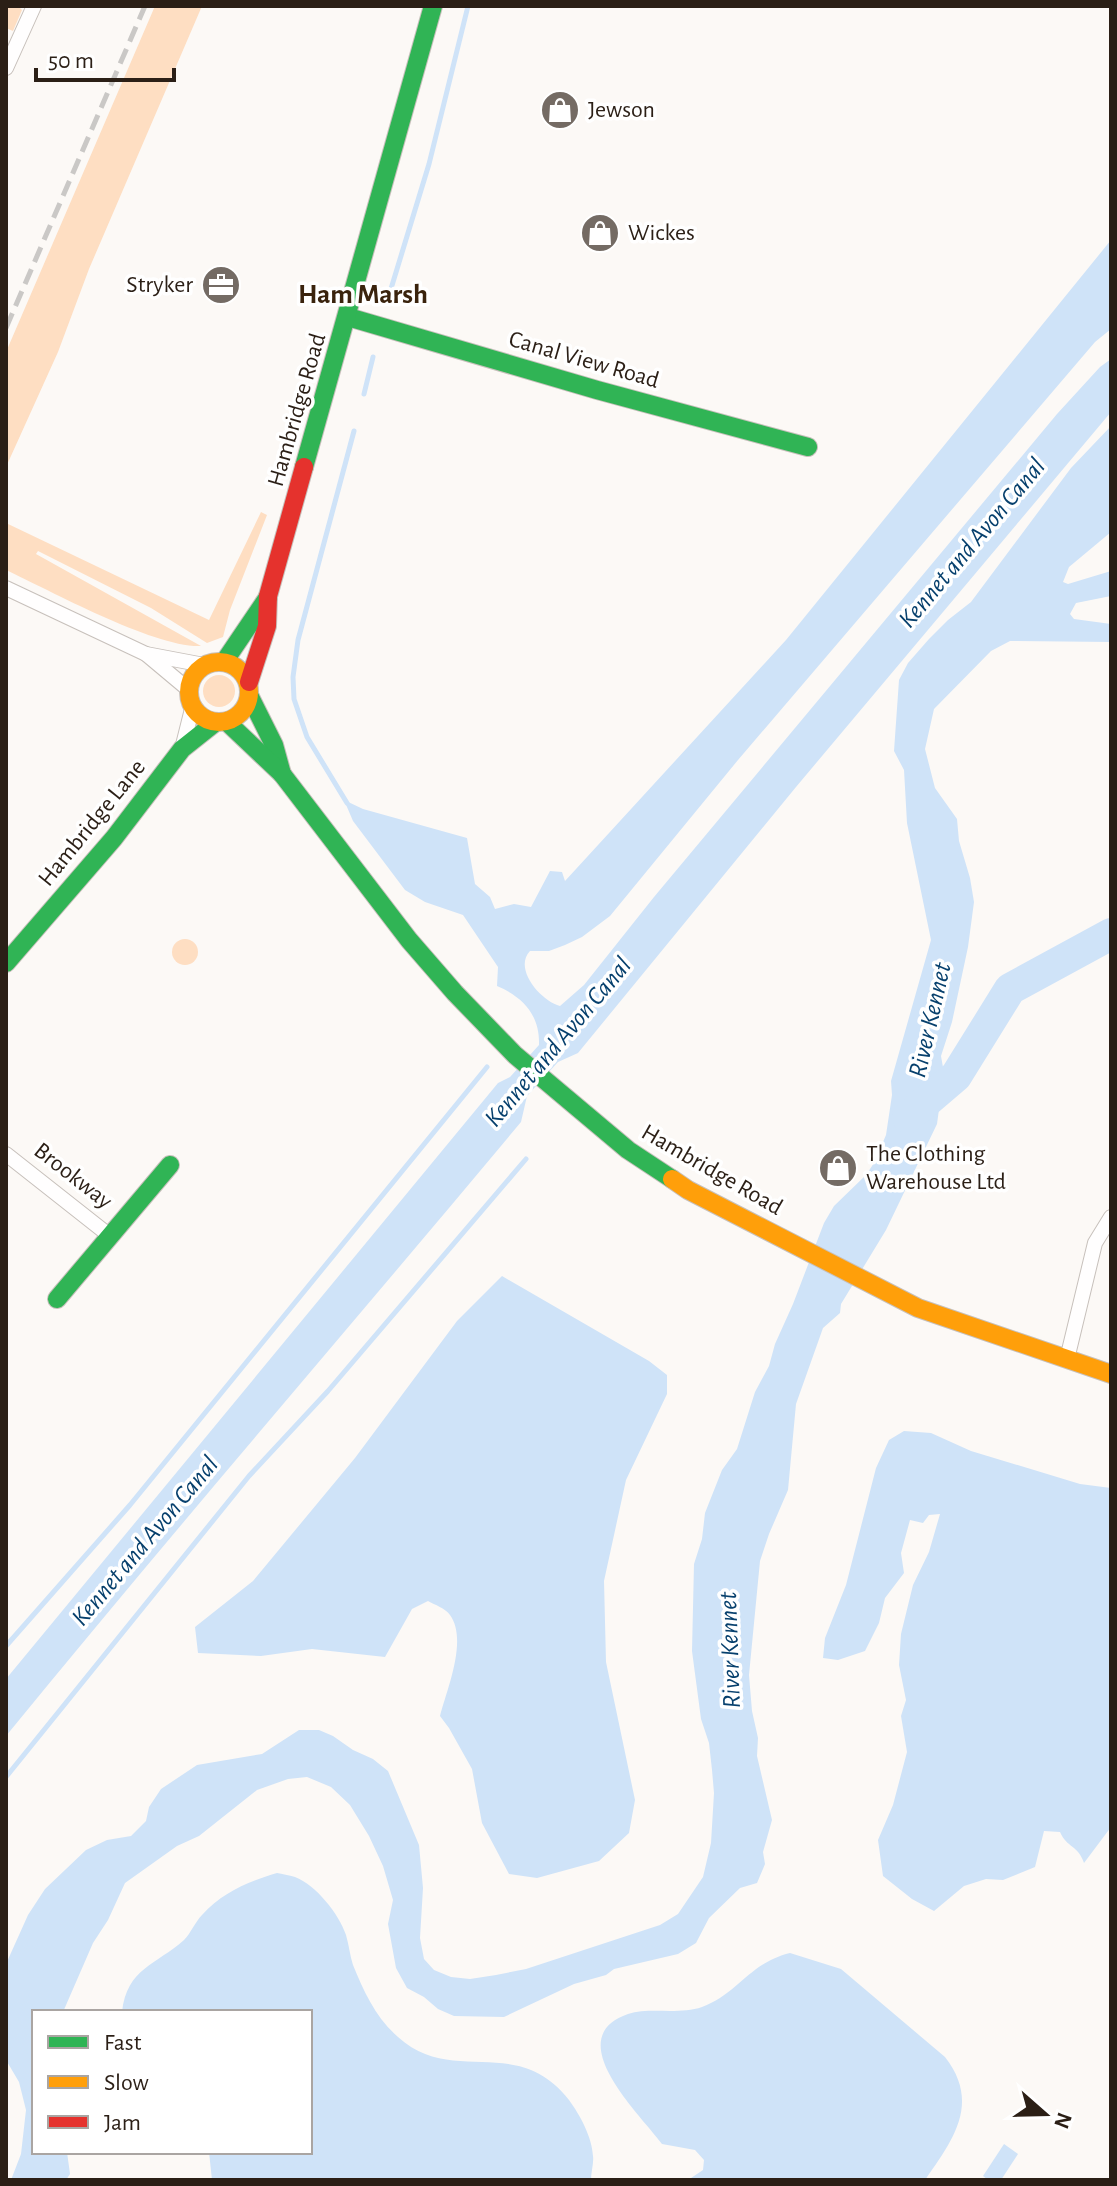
<svg xmlns="http://www.w3.org/2000/svg" width="1117" height="2186" viewBox="0 0 1117 2186" font-family="'Alegreya Sans',sans-serif">
	<style>
		.green { fill: #fedec2 }
		.water { fill: #cfe3f8 }
		.lines { fill: none; stroke-linecap: round; stroke-linejoin: round }
		.stream { stroke: #cfe3f8; stroke-width: 5 }
		.river { stroke: #cfe3f8; stroke-width: 32 }
		.street-casing { stroke: #c7c0bb; stroke-width: 16 }
		.fast-casing { stroke: #c7c0bb; stroke-width: 20 }
		.slow-casing { stroke: #c7c0bb; stroke-width: 20 }
		.jam-casing { stroke: #c7c0bb; stroke-width: 20 }
		.street { stroke: #fffefe; stroke-width: 14 }
		.fast { stroke: #30b455; stroke-width: 18 }
		.slow { stroke: #ff9f0a; stroke-width: 18 }
		.jam { stroke: #e5322d; stroke-width: 18 }
		.rail { stroke: #cac8c6; stroke-width: 5; stroke-dasharray: 16 8; stroke-linecap: butt }
		.labels { text-anchor: middle; dominant-baseline: central; stroke-width: 7; stroke-linejoin: round; paint-order: stroke }
		.poi-label { font-size: 24px; fill: #2b1f16; stroke: #fff; text-anchor: start }
		.street-label { font-size: 24px; fill: #2b1f16; stroke: #fff }
		.water-label { font-size: 26px; font-style: italic; fill: #07406d; stroke: #fff }
		.quarter-label { font-size: 28px; font-weight: bold; fill: #3a230d; stroke: #fff }
	</style>
	<rect width="100%" height="100%" fill="#fcf9f6"/>
	<!-- green -->
	<g class="green">
		<polygon points="6,6 18,6 22,10 13,31 6,28"/>
		<polygon points="155,6 202,6 89,269 58,352 6,467 6,352"/>
		<path d="M261,512L267,515L230,610L223,637L207,643L151,608L38,551L36,554L201,646C155,648 51,591 6,570V523L209,620Z"/>
		<circle cx="219" cy="691" r="16"/>
		<circle cx="185" cy="952" r="13"/>
	</g>
	<!-- water -->
	<g class="water">
		<path d="M1111,240V329L1095,342L738,760L610,916L582,937L565,945L549,951H530C513,969 541,1001 560,1006L584,985L654,897L1057,414L1100,367L1111,359V412L796,787L578,1053L558,1062L527,1096L521,1122C350,1327 175,1529 6,1736V1679L498,1083L510,1077L539,1045C540,1015 523,997 497,986L498,967L463,915L425,902L405,890L353,821L344,800L363,809L467,838L475,884L490,897L495,909L514,904L531,907L550,871L562,872L565,881L786,640Z"/>
		<polygon points="1111,426 1111,532 1069,567 1063,582 1068,584 1111,571 1111,596 1076,603 1070,614 1074,619 1111,624 1111,642 1010,641 991,651 934,709 925,749 935,788 957,819 959,841 970,878 974,902 968,947 952,1022 941,1056 944,1073 937,1124 886,1230 841,1304 840,1313 823,1328 796,1404 788,1490 769,1534 760,1561 749,1675 752,1711 758,1738 757,1756 772,1820 763,1852 765,1864 757,1883 740,1888 709,1918 696,1943 678,1954 614,1969 606,1975 574,1984 504,2017 454,2016 438,2009 424,1997 407,1988 396,1968 388,1924 393,1900 383,1866 369,1836 350,1805 331,1787 307,1777 288,1779 257,1790 199,1836 177,1846 125,1883 108,1920 93,1943 63,2012 34,2012 34,2152 67,2152 70,2174 66,2180 11,2180 21,2154 26,2110 19,2082 6,2060 6,1964 28,1915 45,1889 86,1850 107,1840 131,1836 146,1821 149,1807 161,1789 197,1765 262,1754 299,1730 319,1730 333,1736 353,1750 373,1759 388,1771 419,1845 423,1888 420,1938 424,1959 434,1970 451,1977 470,1979 496,1975 526,1969 660,1925 678,1914 703,1877 711,1843 714,1793 712,1770 709,1743 701,1719 692,1651 694,1564 702,1539 705,1513 722,1470 737,1449 755,1392 769,1366 775,1344 793,1304 824,1223 834,1206 866,1175 874,1163 886,1135 892,1095 891,1081 931,940 907,823 904,770 894,751 899,680 908,663 929,639 948,620 971,602 1071,468"/>
		<path d="M502,1276L649,1361L667,1375V1394L626,1480L604,1581L606,1662L635,1800L629,1833L599,1861L537,1878L509,1874L482,1823L472,1769L449,1728L440,1716C447,1689 468,1640 450,1615C445,1608 435,1605 428,1601L412,1609L385,1657L312,1649L261,1656L198,1653L195,1627L253,1581L355,1458L457,1321Z"/>
		<path d="M904,1431L931,1433L971,1451L1080,1484L1111,1488V1827L1084,1863C1078,1845 1067,1848 1060,1832L1044,1831L1035,1867L1003,1880L986,1879L964,1886L934,1911L912,1899L883,1876L878,1840L893,1805L907,1752L901,1716L906,1700L899,1665L901,1634L913,1585L929,1552L940,1514L929,1515L923,1523L910,1520L901,1553L904,1573L885,1598L879,1623L865,1651L838,1660L823,1658L825,1638L846,1585L876,1468L889,1440Z"/>
		<path d="M277,1873C282,1874 289,1875 295,1877C316,1885 339,1914 346,1935C349,1945 350,1956 353,1965C364,1992 376,2018 398,2037C453,2087 517,2033 569,2100C580,2115 592,2137 593,2156C594,2163 591,2172 591,2180H212L209,2152H310V2012H122C127,1968 156,1965 184,1940C191,1933 195,1922 202,1915C223,1892 247,1882 277,1873Z"/>
		<path d="M790,1953L841,1969L945,2057C981,2103 953,2140 925,2180H688L703,2170L704,2160L695,2150L662,2144C642,2116 558,2038 628,2014C649,2007 679,2015 702,2007C738,1994 749,1963 790,1953Z"/>
		<polygon points="1004,2144 1018,2154 1001,2180 988,2180 983,2176"/>
	</g>
	<g class="lines">
		<!-- stream -->
		<g class="stream">
			<polyline points="390,292 429,164 468,6"/>
			<polyline points="364,394 373,357"/>
			<polyline points="347,803 307,737 294,699 293,677 298,640 354,431"/>
			<polyline points="6,1646 130,1505 487,1067"/>
			<polyline points="6,1777 249,1476 328,1391 526,1159"/>
		</g>
		<!-- river -->
		<polyline class="river" points="908,1117 956,1076 1010,989 1111,934"/>
		<defs>
			<g id="street">
				<polyline points="6,68 34,6"/>
				<polyline points="6,588 146,654 189,690"/>
				<polyline points="146,654 204,665"/>
				<polyline points="182,749 193,705"/>
				<polyline points="6,1154 110,1236"/>
				<polyline points="1067,1359 1095,1243 1111,1217"/>
			</g>
			<g id="fast">
				<polyline points="348,317 597,390 808,447"/>
				<polyline points="304,467 433,6"/>
				<polyline points="224,662 268,597"/>
				<polyline points="249,695 274,745 282,774"/>
				<polyline points="227,722 282,774 409,940 455,993 515,1055 628,1150 672,1179"/>
				<polyline points="6,963 114,838 182,749 216,722"/>
				<polyline points="57,1299 170,1165"/>
			</g>
			<g id="slow">
				<circle cx="219" cy="692" r="30"/>
				<polyline points="672,1179 688,1190 918,1308 1111,1374"/>
			</g>
			<polyline id="jam" points="249,682 267,626 268,596 304,467"/>
		</defs>
		<!-- street casing -->
		<use href="#street" class="street-casing"/>
		<!-- fast casing -->
		<use href="#fast" class="fast-casing"/>
		<!-- slow casing -->
		<use href="#slow" class="slow-casing"/>
		<!-- jam casing -->
		<use href="#jam" class="jam-casing"/>
		<!-- street -->
		<use href="#street" class="street"/>
		<!-- fast -->
		<use href="#fast" class="fast"/>
		<!-- slow -->
		<use href="#slow" class="slow"/>
		<!-- jam -->
		<use href="#jam" class="jam"/>
		<!-- rail -->
		<polyline class="rail" points="6,328 145,6"/>
	</g>
	<!-- icons -->
	<defs>
		<symbol id="shop-disc" viewBox="-11 -11 22 22"><circle r="9.5" fill="#746b64" stroke="#fff"/><path d="M-5-2.5h2.3a2.7 3.5 0 0 1 5.4 0H5L5.5 6h-11ZM-1.5-2.5h3a1.5 2.3 0 0 0-3 0Z" fill="#fff"/></symbol>
		<symbol id="office-disc" viewBox="-11 -11 22 22"><circle r="9.5" fill="#746b64" stroke="#fff"/><path d="M-6-3h4V-5.5h4V-3h4V5H-6ZM-1-4.5V-3h2v-1.5ZM-6 0V1H6V0Z" fill="#fff"/></symbol>
	</defs>
	<g fill-rule="evenodd">
		<use href="#shop-disc" x="538" y="88" width="44" height="44"/>
		<use href="#shop-disc" x="578" y="211" width="44" height="44"/>
		<use href="#office-disc" x="199" y="263" width="44" height="44"/>
		<use href="#shop-disc" x="816" y="1146" width="44" height="44"/>
	</g>
	<g class="labels">
		<!-- poi labels -->
		<g class="poi-label">
			<text x="588" y="110">Jewson</text>
			<text x="628" y="233">Wickes</text>
			<text x="193" y="285" text-anchor="end">Stryker</text>
			<text x="866" y="1154">The Clothing<tspan x="866" dy="28">Warehouse Ltd</tspan></text>
		</g>
		<!-- street labels -->
		<g class="street-label">
			<text transform="translate(584 360) rotate(16)">Canal View Road</text>
			<text transform="translate(297 410) rotate(-74)">Hambridge Road</text>
			<text transform="translate(92 823) rotate(-51)">Hambridge Lane</text>
			<text transform="translate(712 1170) rotate(30)">Hambridge Road</text>
			<text transform="translate(73 1176) rotate(38)">Brookway</text>
		</g>
		<!-- water labels -->
		<g class="water-label">
			<text transform="translate(972 543) rotate(-50)">Kennet and Avon Canal</text>
			<text transform="translate(930 1020) rotate(-77)">River Kennet</text>
			<text transform="translate(558 1042) rotate(-50)">Kennet and Avon Canal</text>
			<text transform="translate(145 1541) rotate(-50)">Kennet and Avon Canal</text>
			<text transform="translate(730 1650) rotate(-92)">River Kennet</text>
		</g>
		<!-- quarter labels -->
		<g class="quarter-label">
			<text x="363" y="295">Ham Marsh</text>
		</g>
	</g>
	<!-- border -->
	<rect width="1117" height="2186" fill="none" stroke="#2b1f16" stroke-width="16"/>
	<!-- legend -->
	<rect x="32" y="2010" width="280" height="144" fill="#ffffff" stroke="#aaa5a2" stroke-width="2"/>
	<rect x="48" y="2036" width="40" height="12" fill="#30b455" stroke="#aaa5a2" stroke-width="2"/>
	<text x="104" y="2050" font-size="24" fill="#2b1f16">Fast</text>
	<rect x="48" y="2076" width="40" height="12" fill="#ff9f0a" stroke="#aaa5a2" stroke-width="2"/>
	<text x="104" y="2090" font-size="24" fill="#2b1f16">Slow</text>
	<rect x="48" y="2116" width="40" height="12" fill="#e5322d" stroke="#aaa5a2" stroke-width="2"/>
	<text x="104" y="2130" font-size="24" fill="#2b1f16">Jam</text>
	<!-- north arrow -->
	<g transform="translate(1045 2114) rotate(110)" stroke="#ffffff" stroke-width="6" paint-order="stroke">
	<path d="M0-6L14 30L0 20L-14 30Z" fill="#2b1f16"/>
	<text y="-12" font-size="22" font-weight="bold" text-anchor="middle" fill="#2b1f16">N</text>
	</g>
	<!-- scale -->
	<path d="M36 68v12h138v-12" fill="none" stroke="#2b1f16" stroke-width="4"/>
	<text x="48" y="68" font-size="24" fill="#2b1f16" stroke="#ffffff" stroke-width="6" paint-order="stroke">50 m</text>
</svg>
